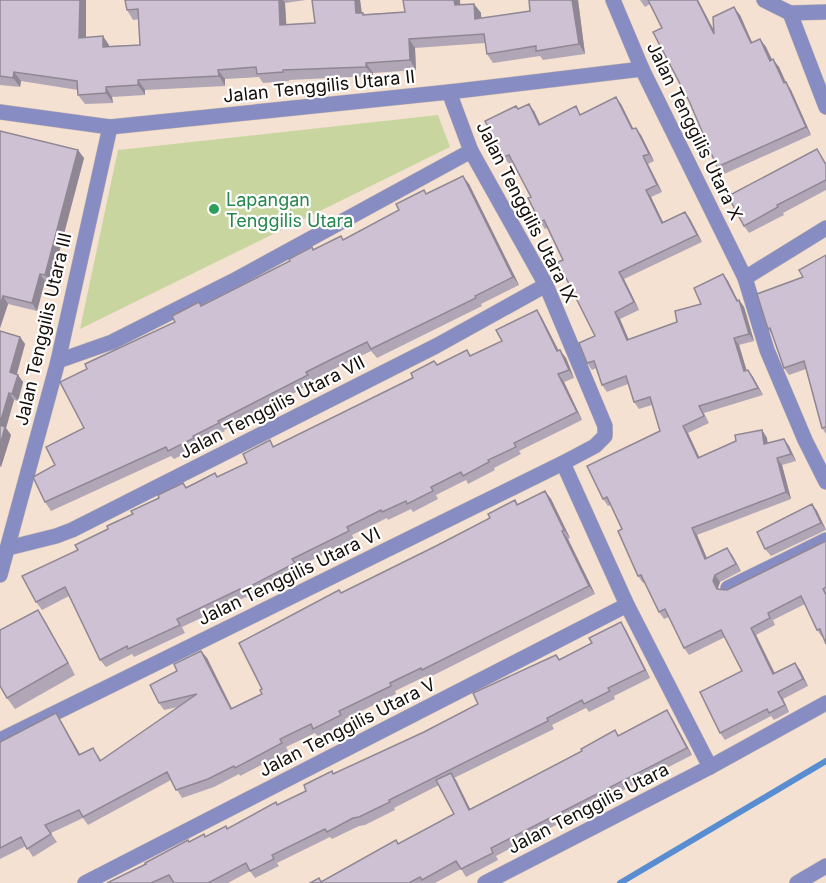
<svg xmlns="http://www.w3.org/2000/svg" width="826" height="883" viewBox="0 0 826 883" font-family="Inter,sans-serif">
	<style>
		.green { fill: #c9d59f }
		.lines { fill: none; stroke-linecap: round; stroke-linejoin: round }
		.stream { stroke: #588ed1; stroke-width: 6 }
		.street-casing { stroke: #d0bfb2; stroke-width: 16 }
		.street { stroke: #878dc2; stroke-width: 15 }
		.wall { fill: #b1a6b5 }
		.shaded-wall { fill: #908794 }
		.building { fill: #cec1d3; stroke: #908794; stroke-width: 1.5 }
		.leisure-dot { fill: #2e9e5b; stroke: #fff; stroke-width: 2 }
		.labels { text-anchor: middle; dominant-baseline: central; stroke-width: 4.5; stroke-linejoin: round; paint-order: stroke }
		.street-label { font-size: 18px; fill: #150e09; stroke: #fff }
		.leisure-label { font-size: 18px; fill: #27864d; stroke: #fff; text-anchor: start }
	</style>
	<rect width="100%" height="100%" fill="#f4e1d2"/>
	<!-- green -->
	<polygon class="green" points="438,115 450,147 80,329 118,150"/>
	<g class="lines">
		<!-- stream -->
		<polyline class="stream" points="620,883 826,761"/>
		<defs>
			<g id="street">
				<polyline points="613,0 642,69 745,278 767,350 805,440 826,482"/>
				<polyline points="764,0 790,13 826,12"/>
				<polyline points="790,13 826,107"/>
				<polyline points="0,112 110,127 449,92 642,69"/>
				<polyline points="745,278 826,228"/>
				<polyline points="58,361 112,342 233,281 471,151"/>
				<polyline points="563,463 627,605 710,767"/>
				<polyline points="8,548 56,536 72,530 436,346 546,285"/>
				<polyline points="0,575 58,361 110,127"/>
				<polyline points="728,588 826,540"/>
				<polyline points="0,740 563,463 595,446 605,436 605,426 546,285 471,151 449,92"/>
				<polyline points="85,883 627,605"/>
				<polyline points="485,883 710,767 826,703"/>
				<polyline points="797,883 826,866"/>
			</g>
		</defs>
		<!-- street casing -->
		<use href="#street" class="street-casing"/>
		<!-- street -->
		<use href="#street" class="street"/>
	</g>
	<!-- wall -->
	<g class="wall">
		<polygon points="0,0 86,0 86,37 109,45 109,46 140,45 139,19 133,20 127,10 125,0 306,0 285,3 286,25 315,23 312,0 360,0 362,13 365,14 405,12 474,4 481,13 481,18 530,11 578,0 585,54 543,60 540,56 493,63 487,54 485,43 415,48 416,70 373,73 373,76 289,80 289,81 263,83 259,77 225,79 225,86 145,90 145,95 112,97 113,103 85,104 78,95 78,90 21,81 20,87 0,85"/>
		<polygon points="640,0 698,0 714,31 740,15 752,43 760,39 766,47 772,60 779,67 786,82 791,90 811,135 722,175 717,167 662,28 650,4 645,7"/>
		<polygon points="621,104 633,129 641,135 654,161 648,164 662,192 651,197 663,223 685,212 690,219 702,242 624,279 639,310 620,319 629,340 677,322 701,304 723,274 728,281 738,301 739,300 744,307 754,341 739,345 746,370 748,370 753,377 763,395 704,413 709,423 688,433 699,458 762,430 767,438 767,443 784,439 789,446 796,461 782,465 791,499 697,535 707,558 727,548 732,555 741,571 720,582 718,588 719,589 727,590 826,541 826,644 823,637 822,637 817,630 805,604 773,620 775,625 756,635 775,673 795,663 800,670 808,686 783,699 789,712 774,720 771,716 725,740 720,733 742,671 725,637 689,655 684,648 669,617 664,619 659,612 645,582 643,583 638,576 622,529 611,505 608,506 603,499 660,431 652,405 639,409 634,402 628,384 607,392 602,385 596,368 592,370 587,363 595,336 563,260 547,228 545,229 540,222 531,197 513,162 509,164 504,157 516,106 518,109 534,111 540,124"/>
		<polygon points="0,131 84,158 51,283 45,281 37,311 8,304 0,328"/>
		<polygon points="817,149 826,163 826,190 783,213 784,215 749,233 744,226"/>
		<polygon points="469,184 519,285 481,304 482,306 377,358 371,351 338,367 312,381 313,383 224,430 225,431 199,444 200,446 174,459 171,456 51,511 45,502 55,465 84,428 175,322 201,305 314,249 344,239 399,210 427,194"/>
		<polygon points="826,255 826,434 822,428 806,369 789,375 784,368 772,334 768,329 803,277"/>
		<polygon points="537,310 542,318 558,351 566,358 574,378 564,382 582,420 519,451 521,454 494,468 495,470 468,484 466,480 436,495 438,499 413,512 411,509 388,520 387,518 352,535 354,539 298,567 300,571 247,598 246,597 182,627 185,633 134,657 132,654 106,667 100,660 69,596 42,610 36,602 78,550 108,529 186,487 215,473 217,477 247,463 274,446 467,350 471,356 502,341"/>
		<polygon points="0,331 20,337 25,344 17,374 23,382 18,401 14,400 6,428 11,435 1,467 0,466"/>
		<polygon points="545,491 551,499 570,538 568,539 595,594 428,678 426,676 395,691 396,694 345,719 346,723 318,737 315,733 286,747 288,751 240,776 239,774 214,787 182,798 171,780 88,825 83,818 51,833 57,842 33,857 26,846 0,859 0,742 56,713 80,755 98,755 101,760 178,707 164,710 159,703 177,671 201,651 207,658 232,708 262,694 262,689 341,593 436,546 490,518 515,500 518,504"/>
		<polygon points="812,504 817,511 826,530 771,556 765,549"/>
		<polygon points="38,610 45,621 75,675 15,709 7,698"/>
		<polygon points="626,630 650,678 614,696 615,699 589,712 586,708 552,725 554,729 454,778 470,809 582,751 615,730 618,736 672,718 692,755 496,856 498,860 466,877 461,869 435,883 310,883 321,882 398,844 454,814 439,785 394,808 395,810 365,825 359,826 332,839 330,837 277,863 279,866 255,878 250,871 228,883 107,883 189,842 228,829 306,791 332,771 334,774 424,732 478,704 556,655 559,659"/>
	</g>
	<!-- shaded-wall -->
	<g class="shaded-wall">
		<polygon points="80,0 86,0 86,47 79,38"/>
		<polygon points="279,0 283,0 285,3 287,35 280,25"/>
		<polygon points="355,0 360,0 363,23 356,13"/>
		<polygon points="454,0 460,0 461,14 455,5"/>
		<polygon points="572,0 578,0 585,54 579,44"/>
		<polygon points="697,0 698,0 720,42 714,34"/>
		<polygon points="474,4 481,13 482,29 475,19"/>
		<polygon points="734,7 740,15 756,51 751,43"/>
		<polygon points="103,36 109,45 110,56 103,47"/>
		<polygon points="409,39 415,48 416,70 410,60"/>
		<polygon points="760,39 766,47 776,68 770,61"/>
		<polygon points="773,59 779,67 789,90 784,83"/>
		<polygon points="366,63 373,73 373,76 366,67"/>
		<polygon points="218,70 225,79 225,86 219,76"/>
		<polygon points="14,72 21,81 20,87 13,78"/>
		<polygon points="138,80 145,90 145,95 138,85"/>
		<polygon points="786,82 791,90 811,135 806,127"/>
		<polygon points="106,87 112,97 113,103 106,93"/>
		<polygon points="616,97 621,104 637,136 632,129"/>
		<polygon points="529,104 534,111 544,132 539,125"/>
		<polygon points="636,128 641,135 654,161 649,154"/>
		<polygon points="78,150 84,158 51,283 45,275"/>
		<polygon points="643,156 648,164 662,192 657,185"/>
		<polygon points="463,176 469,184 519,285 513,277"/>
		<polygon points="646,190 651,197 667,230 662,223"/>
		<polygon points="685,212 690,219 702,242 697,235"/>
		<polygon points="619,272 624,279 639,310 634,302"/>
		<polygon points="40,274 45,281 37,311 32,303"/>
		<polygon points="723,274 728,281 741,307 739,300 744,307 754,341 749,334 737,301"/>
		<polygon points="3,296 8,304 0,328 0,305"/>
		<polygon points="537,310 542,318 563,359 557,351"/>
		<polygon points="615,312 620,319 632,348 627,340"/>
		<polygon points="20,337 25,344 15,380 10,372"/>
		<polygon points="734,338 739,345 749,378 744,371"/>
		<polygon points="560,350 566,358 574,378 569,370"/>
		<polygon points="748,370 753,377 763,395 758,388"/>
		<polygon points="558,374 564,382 582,420 577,412"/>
		<polygon points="18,375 23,382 18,401 12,394"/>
		<polygon points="9,393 14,400 6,428 11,435 1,467 0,465 0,423"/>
		<polygon points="683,426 688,433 703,465 698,458"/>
		<polygon points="762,430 767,438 769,451 764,444"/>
		<polygon points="784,439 789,446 796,461 791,454"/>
		<polygon points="777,458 782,465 791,499 786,492"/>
		<polygon points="545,491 551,499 570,538 564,530"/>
		<polygon points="812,504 817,511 826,530 821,523"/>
		<polygon points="692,528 697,535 710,566 705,559"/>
		<polygon points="562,531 568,539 595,594 589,586"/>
		<polygon points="727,548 732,555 741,571 736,564"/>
		<polygon points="715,575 720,582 718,588 722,596 713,581"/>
		<polygon points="38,610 45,621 75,675 68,663"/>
		<polygon points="621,622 626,630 650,678 645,670"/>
		<polygon points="751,628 756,635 778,681 773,674"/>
		<polygon points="201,651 207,658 236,717 231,709"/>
		<polygon points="795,663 800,670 808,686 803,679"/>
		<polygon points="778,692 783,699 789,712 785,705"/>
		<polygon points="667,710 672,718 692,755 687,748"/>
		<polygon points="56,713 61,721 85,763 79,755"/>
		<polygon points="451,773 456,780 474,817 469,810"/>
	</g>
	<!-- building -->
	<g class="building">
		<polygon points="0,0 80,0 79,38 103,36 103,47 140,45 138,9 127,10 125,0 279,0 280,25 315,23 312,0 355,0 356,13 363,13 363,15 405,12 403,0 454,0 455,5 474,4 475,19 530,11 529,0 572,0 579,44 536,51 536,46 487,54 484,34 409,39 410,60 366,63 366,67 283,70 283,72 257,74 256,67 218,70 219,76 138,80 138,85 106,87 106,93 78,95 77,81 14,72 13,78 0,76"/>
		<polygon points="648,0 697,0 714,34 713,17 734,7 751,43 760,39 770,61 773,59 784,83 786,82 806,127 717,167 690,103 653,32 662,28"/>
		<polygon points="616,97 632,129 636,128 649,154 643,156 657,185 646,190 662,223 685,212 697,235 619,272 634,302 615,312 627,340 677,322 675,311 701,304 694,288 723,274 737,301 739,300 749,334 734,338 744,371 748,370 758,388 699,406 704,416 683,426 698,458 736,441 735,435 762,430 764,444 784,439 791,454 777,458 786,492 692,528 705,559 727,548 736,564 715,575 713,581 717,589 727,590 826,541 826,587 823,589 826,595 826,644 820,629 817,630 801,596 768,613 770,618 751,628 773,674 795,663 803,679 778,692 785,705 769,713 767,709 720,733 700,692 742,671 721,630 684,648 665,609 659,612 641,575 638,576 618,531 622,529 607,497 603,499 587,466 660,431 650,397 634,402 626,376 602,385 594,361 587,363 579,343 595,336 558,262 563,260 544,220 540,222 528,198 531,197 509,155 504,157 485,121 516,106 518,109 529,104 539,125 576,106 580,115"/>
		<polygon points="0,131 78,150 45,275 40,274 32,303 3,296 0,305"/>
		<polygon points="817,149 826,165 826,180 777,205 778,207 744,226 728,196"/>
		<polygon points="463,176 513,277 475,296 476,298 371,349 367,342 332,359 306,372 308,375 218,421 219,423 193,436 194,438 168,451 166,447 45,502 33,477 55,465 46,447 84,428 60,382 87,369 85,364 175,322 172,316 199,302 201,306 290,261 289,259 312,247 313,250 341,236 343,240 399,210 396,204 424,190 426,194"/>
		<polygon points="826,255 826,427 822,428 804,361 784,368 770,328 768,329 757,294 803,277 799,270"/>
		<polygon points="537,310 557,351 560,350 569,370 558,374 577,412 514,443 516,447 488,460 489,462 463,476 461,472 431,487 433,491 407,504 406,501 382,512 381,510 347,527 349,531 292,559 295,563 241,591 240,589 177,619 180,625 128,649 127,646 100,660 65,587 36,602 22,576 78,550 75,545 108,529 107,526 133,514 131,511 159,498 158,495 183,483 186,488 215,473 217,477 247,463 243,454 270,440 273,447 413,378 411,373 434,361 437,365 467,350 470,356 502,341 496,330"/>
		<polygon points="0,331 20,337 10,372 18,375 12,394 9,393 0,423"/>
		<polygon points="0,425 5,427 0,445"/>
		<polygon points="545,491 564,530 562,531 589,586 422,670 421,668 390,683 391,686 339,711 341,715 313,729 311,724 280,739 282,743 235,768 234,766 208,779 176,790 167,772 83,817 79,810 45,825 51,834 27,849 21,837 0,848 0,742 56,713 79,755 93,748 100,761 197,694 159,703 150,685 177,671 174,664 201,651 231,709 262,694 260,690 262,689 239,643 339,590 341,593 436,546 490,518 488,514 515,500 517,505"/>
		<polygon points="812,504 821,523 765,549 757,532"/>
		<polygon points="38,610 68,663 7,698 0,686 0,630"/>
		<polygon points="621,622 645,670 608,688 610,691 584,704 582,700 547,718 548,721 389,800 390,802 359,817 353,818 327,832 325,829 272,855 274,859 250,871 246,863 208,883 174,883 169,875 151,883 107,883 146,864 145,863 188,840 189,842 204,834 205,837 226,826 227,829 276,802 277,805 306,791 304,785 332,771 333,774 424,732 478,704 473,693 556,655 559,660 592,643 589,638"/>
		<polygon points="667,710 687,748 491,848 493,853 461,869 456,861 422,880 420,877 409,883 310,883 319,878 321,882 396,840 398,844 454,814 436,780 451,773 469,810 582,751 581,749 615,730 618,736"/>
	</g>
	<!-- markers -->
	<circle class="leisure-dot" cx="214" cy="209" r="6"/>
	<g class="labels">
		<!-- street labels -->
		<g class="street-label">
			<text transform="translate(319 86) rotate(-6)">Jalan Tenggilis Utara II</text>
			<text transform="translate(695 131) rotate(64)">Jalan Tenggilis Utara X</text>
			<text transform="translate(527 212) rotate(63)">Jalan Tenggilis Utara IX</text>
			<text transform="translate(43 329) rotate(-77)">Jalan Tenggilis Utara III</text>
			<text transform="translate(272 407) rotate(-27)">Jalan Tenggilis Utara VII</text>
			<text transform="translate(289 576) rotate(-26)">Jalan Tenggilis Utara VI</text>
			<text transform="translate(347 727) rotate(-27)">Jalan Tenggilis Utara V</text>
			<text transform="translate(588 808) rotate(-27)">Jalan Tenggilis Utara</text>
		</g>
		<!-- leisure labels -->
		<g class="leisure-label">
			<text x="226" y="199">Lapangan<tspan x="226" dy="21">Tenggilis Utara</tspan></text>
		</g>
	</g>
</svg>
